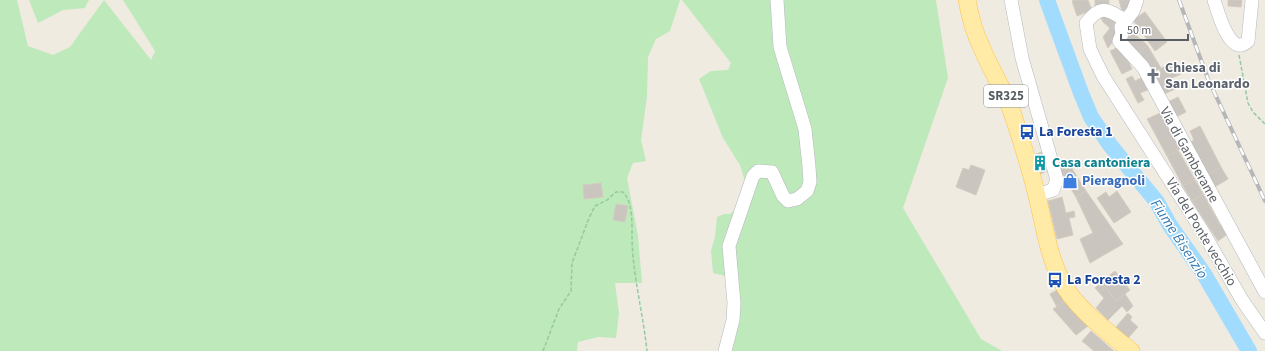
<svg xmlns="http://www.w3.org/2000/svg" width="1265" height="351" viewBox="0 0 1265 351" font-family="'Source Sans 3',sans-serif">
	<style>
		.green { fill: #bee9bb }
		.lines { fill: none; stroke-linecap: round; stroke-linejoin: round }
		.river { stroke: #a1dcff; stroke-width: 16 }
		.building { fill: #cac5be; stroke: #d4ccbf }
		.minor-casing { stroke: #b4b9bd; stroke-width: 14 }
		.major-casing { stroke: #ffc14a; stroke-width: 18 }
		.path { stroke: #93ca9f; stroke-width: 1.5; stroke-dasharray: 4 2; stroke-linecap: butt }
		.minor { stroke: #fff; stroke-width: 13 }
		.major { stroke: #ffeba6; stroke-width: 17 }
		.rail-casing { stroke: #b5b6b7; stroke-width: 4 }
		.rail { stroke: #fff; stroke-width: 2.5; stroke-dasharray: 8; stroke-linecap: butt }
		.labels { text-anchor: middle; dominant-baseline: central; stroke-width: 3; stroke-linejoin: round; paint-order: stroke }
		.shield { fill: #fff; stroke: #8c8f92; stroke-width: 1 }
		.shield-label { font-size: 13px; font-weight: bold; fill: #5a5f64 }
		.worship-label { font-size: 14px; font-weight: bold; fill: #5b616d; stroke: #fff; text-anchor: start }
		.transit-label { font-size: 14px; font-weight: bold; fill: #164399; stroke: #fff; text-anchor: start }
		.street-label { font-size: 14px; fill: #5a5f64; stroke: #fff }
		.culture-label { font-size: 14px; font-weight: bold; fill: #0d838f; stroke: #fff; text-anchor: start }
		.shop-label { font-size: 14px; font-weight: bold; fill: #366cbe; stroke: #fff; text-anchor: start }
		.water-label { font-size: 15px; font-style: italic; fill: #3178b2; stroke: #fff }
	</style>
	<rect width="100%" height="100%" fill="#efebe1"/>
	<!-- green -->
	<g class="green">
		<polygon points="0,0 17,0 28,46 53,55 70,47 104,0 151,60 155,51 123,0 680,0 670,31 656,39 648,57 647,97 641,140 646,161 633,163 627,178 638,236 642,283 615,283 619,313 616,338 598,337 578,342 577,351 0,351"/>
		<polygon points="29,0 89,0 85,8 63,10 38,23"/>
		<polygon points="682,0 936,0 948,78 903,208 981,339 1002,351 733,351 722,340 730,318 730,277 713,273 711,251 715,237 717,217 724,214 730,214 739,206 745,181 740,165 723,138 699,79 711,71 728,70 731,63"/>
	</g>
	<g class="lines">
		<!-- river -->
		<polyline class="river" points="1047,0 1081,93 1091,117 1110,145 1157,202 1169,224 1204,274 1249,351"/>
	</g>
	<!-- building -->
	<g class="building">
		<polygon points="1074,0 1088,0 1092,10 1077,16 1072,1"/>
		<polygon points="1095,0 1109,0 1109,5 1095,6"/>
		<polygon points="1119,0 1131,0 1130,9 1122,11"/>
		<polygon points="1228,0 1242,0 1241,7 1228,6"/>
		<polygon points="1145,12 1167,42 1155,51 1133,20"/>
		<polygon points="1108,13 1118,22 1114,28 1120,32 1108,48 1103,37 1110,28 1103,22 1100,16"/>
		<polygon points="1128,28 1147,45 1137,55 1121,41"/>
		<polygon points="1147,45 1161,68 1149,74 1137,55"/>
		<polygon points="1121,46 1132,69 1122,74 1110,51"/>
		<polygon points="1175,62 1181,74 1170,79 1175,89 1160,96 1151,78 1161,74 1159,69"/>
		<polygon points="1132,76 1135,81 1143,77 1150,89 1140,93 1144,100 1138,103 1126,79"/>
		<polygon points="1178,97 1186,112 1174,118 1166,103"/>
		<polygon points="1160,113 1180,149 1167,156 1147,119"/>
		<polygon points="1200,126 1221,167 1206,176 1189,143 1194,140 1190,131"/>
		<polygon points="1178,150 1195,180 1183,186 1167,156"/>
		<polygon points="1042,152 1048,171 1037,175 1031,156"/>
		<polygon points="1068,162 1086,191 1076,197 1058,168"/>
		<polygon points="971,165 985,170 976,195 956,187 963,168 969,170"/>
		<polygon points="1221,167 1228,179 1213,188 1206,176"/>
		<polygon points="1195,180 1203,194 1192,201 1183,186"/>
		<polygon points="601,183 603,197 584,199 583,185"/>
		<polygon points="1086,191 1123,244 1090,263 1080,239 1093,233 1076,197"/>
		<polygon points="1117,191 1131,212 1114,223 1097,198 1106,192 1109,197"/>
		<polygon points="1203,194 1220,225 1221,224 1229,233 1218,241 1192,201"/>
		<polygon points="1062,197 1066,213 1074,211 1075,217 1069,218 1073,235 1057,239 1048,201"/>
		<polygon points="616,204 628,206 625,222 613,220"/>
		<polygon points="1115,271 1130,290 1116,301 1101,282"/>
		<polygon points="1101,282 1116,301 1125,294 1133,306 1127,312 1122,306 1108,320 1096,308 1104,298 1095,288"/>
		<polygon points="1057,290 1064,302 1057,307 1050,294"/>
		<polygon points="1064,302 1088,326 1076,335 1053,309"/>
		<polygon points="1128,313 1132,317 1130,320 1138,327 1128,338 1116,327"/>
		<polygon points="1091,331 1114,351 1094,351 1082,341"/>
	</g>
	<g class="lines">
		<defs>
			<g id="minor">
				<polyline points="1011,0 1022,58 1057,180 1053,190 1037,195"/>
				<polyline points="1137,0 1133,11 1121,27 1122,34 1119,41 1143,67 1265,292"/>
				<path d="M1214,0C1218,12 1230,59 1248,41L1252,0"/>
				<path d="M1125,20C1107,9 1101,4 1086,23L1090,49L1103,76L1203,232L1242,300L1265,333"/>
				<polyline points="725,351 733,320 734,303 729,246 753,176 758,171 772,172 783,196 788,201 797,199 807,191 810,182 809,167 805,129 780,47 777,0"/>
			</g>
			<path id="major" d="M967,0C970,16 974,32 981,46C991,71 1006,92 1014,118C1022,143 1031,170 1037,196C1044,224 1048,254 1061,280C1073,306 1109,333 1131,351"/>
		</defs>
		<!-- minor casing -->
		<use href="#minor" class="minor-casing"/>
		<!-- major casing -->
		<use href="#major" class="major-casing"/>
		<!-- path -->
		<g class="path">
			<polyline points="1239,55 1248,103 1253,112 1265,124"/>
			<path d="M543,351L559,309L571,291L572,263L589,218L595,206L607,200L616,192H623C633,202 632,224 632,239C633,277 643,313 647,351"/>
		</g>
		<!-- minor -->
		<use href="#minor" class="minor"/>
		<!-- major -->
		<use href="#major" class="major"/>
		<defs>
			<polyline id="rail" points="1179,0 1208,79 1265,201"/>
		</defs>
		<!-- rail casing -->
		<use href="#rail" class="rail-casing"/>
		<!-- rail -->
		<use href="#rail" class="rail"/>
	</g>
	<!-- icons -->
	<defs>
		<symbol id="church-bare" viewBox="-9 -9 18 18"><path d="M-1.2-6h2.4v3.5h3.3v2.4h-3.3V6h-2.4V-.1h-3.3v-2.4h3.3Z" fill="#6b7280" stroke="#fff" stroke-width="2.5" paint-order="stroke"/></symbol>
		<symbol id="bus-bare" viewBox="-9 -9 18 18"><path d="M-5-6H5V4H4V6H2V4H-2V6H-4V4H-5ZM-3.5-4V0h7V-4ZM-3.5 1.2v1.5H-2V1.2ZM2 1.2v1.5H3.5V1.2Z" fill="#1a4fb4" stroke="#fff" stroke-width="2.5" paint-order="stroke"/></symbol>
		<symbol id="building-bare" viewBox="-9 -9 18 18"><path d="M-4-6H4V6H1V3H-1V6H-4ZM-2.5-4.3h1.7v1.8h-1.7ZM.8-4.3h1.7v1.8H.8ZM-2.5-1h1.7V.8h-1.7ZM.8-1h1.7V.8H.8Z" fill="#0f9aa8" stroke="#fff" stroke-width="2.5" paint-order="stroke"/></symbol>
		<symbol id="shop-bare" viewBox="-9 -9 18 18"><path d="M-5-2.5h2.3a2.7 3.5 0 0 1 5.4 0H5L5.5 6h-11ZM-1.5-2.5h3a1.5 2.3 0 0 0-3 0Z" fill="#3f7fe0" stroke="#fff" stroke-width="2.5" paint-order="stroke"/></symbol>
	</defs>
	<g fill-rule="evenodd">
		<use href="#church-bare" x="1142" y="65" width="22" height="22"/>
		<use href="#bus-bare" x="1016" y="121" width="22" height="22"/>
		<use href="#building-bare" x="1029" y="152" width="22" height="22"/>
		<use href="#shop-bare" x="1059" y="170" width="22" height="22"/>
		<use href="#bus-bare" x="1044" y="269" width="22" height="22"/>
	</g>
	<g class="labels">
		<!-- shield labels -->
		<rect class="shield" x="984" y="85" width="44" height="22" rx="3"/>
		<g class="shield-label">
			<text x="1006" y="96">SR325</text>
		</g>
		<!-- worship labels -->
		<g class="worship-label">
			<text x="1165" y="68">Chiesa di<tspan x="1165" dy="16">San Leonardo</tspan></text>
		</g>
		<!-- transit labels -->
		<g class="transit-label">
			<text x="1039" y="132">La Foresta 1</text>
			<text x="1067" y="280">La Foresta 2</text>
		</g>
		<!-- street labels -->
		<g class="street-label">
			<text transform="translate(1189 155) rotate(61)">Via di Gamberame</text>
			<text transform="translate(1201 232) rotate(59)">Via del Ponte vecchio</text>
		</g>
		<!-- culture labels -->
		<g class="culture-label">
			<text x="1052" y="163">Casa cantoniera</text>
		</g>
		<!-- shop labels -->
		<g class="shop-label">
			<text x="1082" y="181">Pieragnoli</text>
		</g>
		<!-- water labels -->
		<g class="water-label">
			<text transform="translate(1179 239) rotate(57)">Fiume Bisenzio</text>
		</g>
	</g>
	<!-- scale -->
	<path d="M1121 34v6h67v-6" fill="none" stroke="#5a5f64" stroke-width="2"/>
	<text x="1127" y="34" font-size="12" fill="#5a5f64" stroke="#ffffff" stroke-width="3" paint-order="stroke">50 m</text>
</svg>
